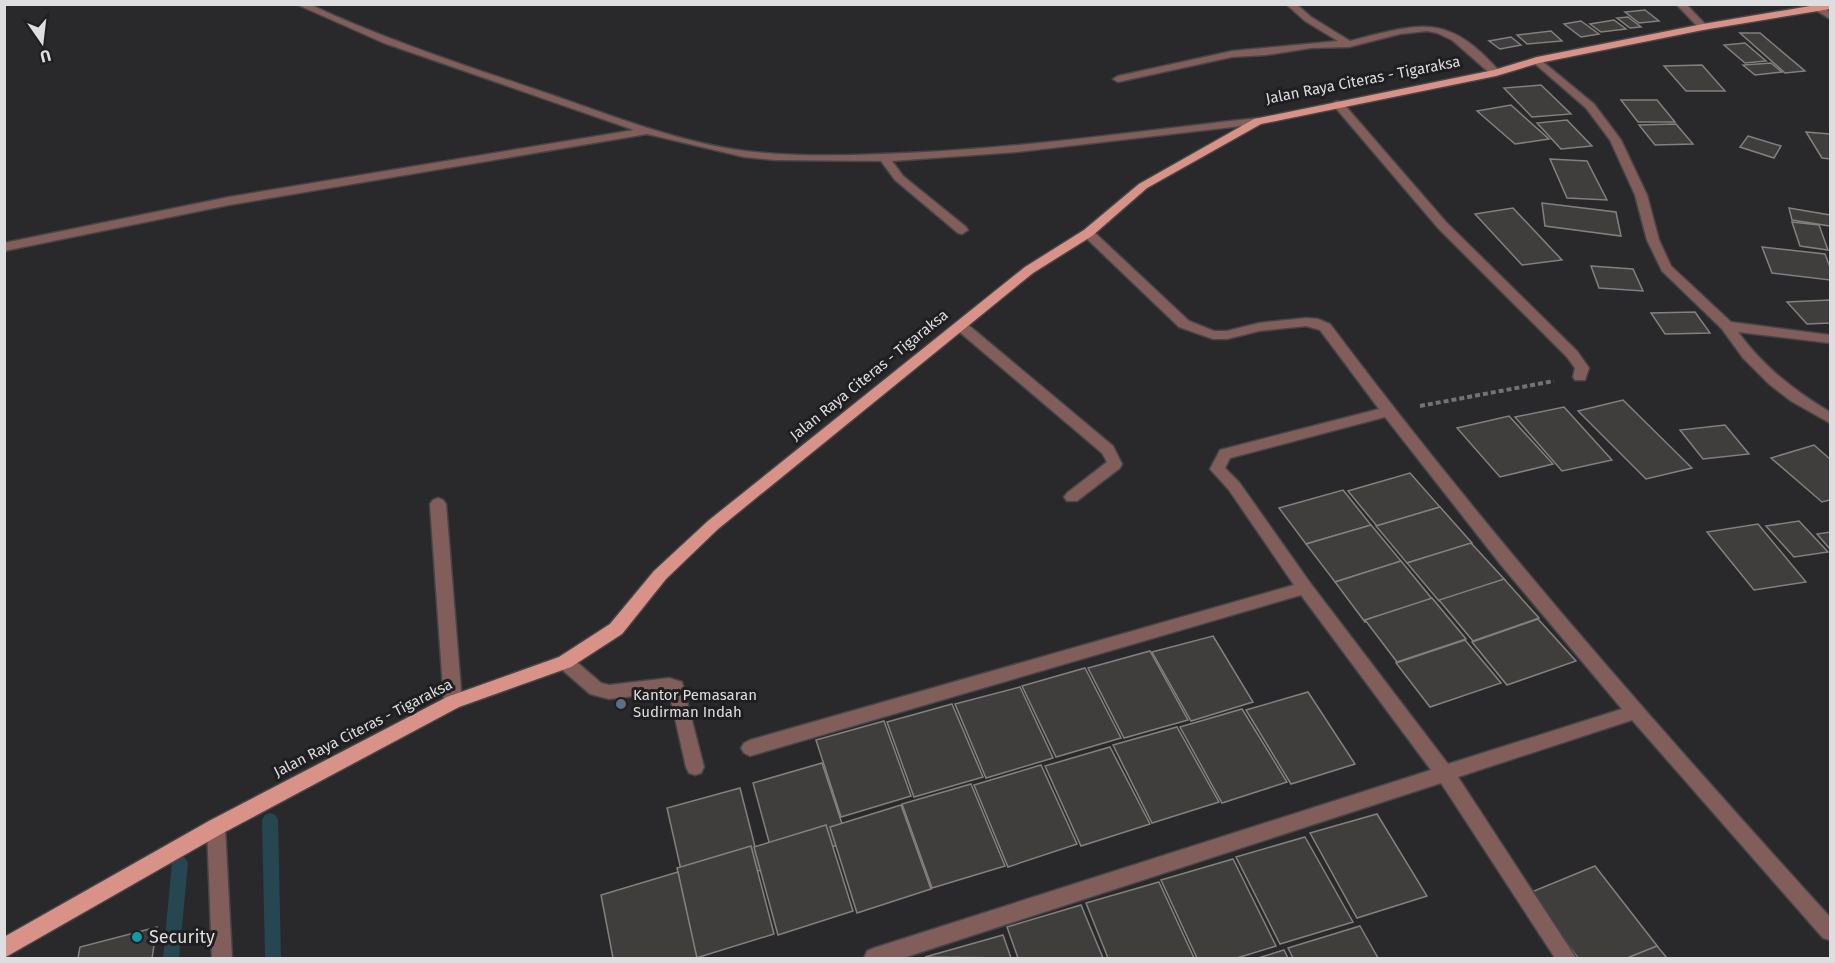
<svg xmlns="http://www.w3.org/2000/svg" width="1835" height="963" viewBox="0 0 1835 963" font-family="'Fira Sans',sans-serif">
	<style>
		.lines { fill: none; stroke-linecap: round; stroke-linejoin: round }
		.stream { fill: #264752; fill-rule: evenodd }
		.building { fill: #403e3c; stroke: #83807d; stroke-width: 1.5 }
		.minor-casing { stroke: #464548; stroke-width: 3 }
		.major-casing { stroke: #464548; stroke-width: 3 }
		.path { stroke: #737275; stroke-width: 4; stroke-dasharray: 5 3; stroke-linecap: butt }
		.minor { fill: #815e59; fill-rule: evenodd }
		.major { fill: #d99288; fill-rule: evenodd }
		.service-dot { fill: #5c6f8a; stroke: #1f1e21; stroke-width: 2 }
		.culture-dot { fill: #0f9aa8; stroke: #1f1e21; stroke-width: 2 }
		.labels { text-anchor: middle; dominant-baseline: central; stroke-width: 6; stroke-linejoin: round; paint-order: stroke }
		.street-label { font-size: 15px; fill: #dedddf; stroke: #1f1e21 }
		.poi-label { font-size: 15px; fill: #dedddf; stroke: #1f1e21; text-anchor: start }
		.near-poi-label { font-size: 18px; fill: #dedddf; stroke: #1f1e21; text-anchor: start }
	</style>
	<rect width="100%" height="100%" fill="#29282b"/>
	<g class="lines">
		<!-- stream -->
		<g class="stream">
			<polygon points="270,813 275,815 278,820 281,958 265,958 262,820 265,815"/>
			<polygon points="180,856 185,858 188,863 179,958 163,958 172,863 175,858"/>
		</g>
	</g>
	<!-- building -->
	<g class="building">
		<polygon points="1645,10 1659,21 1639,23 1625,12"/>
		<polygon points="1628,17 1641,27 1630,28 1617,18"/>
		<polygon points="1614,20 1626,29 1601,32 1590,24"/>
		<polygon points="1581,21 1599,34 1581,37 1564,24"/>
		<polygon points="1551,31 1562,41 1527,44 1517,35"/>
		<polygon points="1740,33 1760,33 1805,71 1785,73"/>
		<polygon points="1511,37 1521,45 1500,49 1489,41"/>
		<polygon points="1745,43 1766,61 1745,63 1724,45"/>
		<polygon points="1771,63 1782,72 1755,75 1743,65"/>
		<polygon points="1702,65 1725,91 1686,91 1664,66"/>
		<polygon points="1541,85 1571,114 1532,117 1504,88"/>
		<polygon points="1621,100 1657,100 1675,122 1638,122"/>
		<polygon points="1511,105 1549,139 1515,144 1477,111"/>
		<polygon points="1567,120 1592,146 1561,149 1537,123"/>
		<polygon points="1676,124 1693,144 1655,145 1639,125"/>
		<polygon points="1806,132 1830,134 1830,159 1822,158"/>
		<polygon points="1748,136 1781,146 1774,158 1740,147"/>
		<polygon points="1550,159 1587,161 1607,200 1567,198"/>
		<polygon points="1542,203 1616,212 1621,236 1545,226"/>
		<polygon points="1513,208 1562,260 1522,265 1475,214"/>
		<polygon points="1789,208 1830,215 1830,226 1792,220"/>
		<polygon points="1792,222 1819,225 1828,250 1800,246"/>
		<polygon points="1762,247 1825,254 1830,267 1830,280 1772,273"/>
		<polygon points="1591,266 1633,269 1643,291 1599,288"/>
		<polygon points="1830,300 1830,323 1807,324 1787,302"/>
		<polygon points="1695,312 1710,333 1665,334 1651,313"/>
		<polygon points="1623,400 1692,468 1646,479 1578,411"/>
		<polygon points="1564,407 1612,460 1562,471 1515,417"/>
		<polygon points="1509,416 1553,464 1500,477 1457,428"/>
		<polygon points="1725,425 1749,454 1703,459 1680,430"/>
		<polygon points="1814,445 1830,459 1830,500 1822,502 1771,458"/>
		<polygon points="1410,473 1440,507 1377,526 1348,491"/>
		<polygon points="1343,490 1371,525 1306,544 1279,508"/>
		<polygon points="1440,507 1472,543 1407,563 1376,526"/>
		<polygon points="1799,521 1828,552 1794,557 1766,526"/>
		<polygon points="1758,524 1806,582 1754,590 1707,532"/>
		<polygon points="1371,525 1401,561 1335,582 1306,544"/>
		<polygon points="1830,532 1830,549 1817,534"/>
		<polygon points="1471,543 1505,580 1439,601 1407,563"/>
		<polygon points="1401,561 1433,600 1365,622 1335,582"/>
		<polygon points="1504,579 1539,618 1473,641 1439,600"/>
		<polygon points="1432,598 1466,639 1397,662 1365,620"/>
		<polygon points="1538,619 1576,661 1507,685 1472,642"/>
		<polygon points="1213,636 1253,702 1191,721 1152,652"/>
		<polygon points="1465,640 1501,683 1430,707 1396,663"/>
		<polygon points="1150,651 1188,720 1124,738 1088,668"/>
		<polygon points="1085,668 1121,738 1056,757 1022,686"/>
		<polygon points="1020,687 1053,758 986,778 955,704"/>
		<polygon points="1308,692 1355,764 1291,784 1246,710"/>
		<polygon points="952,704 983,777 914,797 887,722"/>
		<polygon points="1242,709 1287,782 1222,803 1180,727"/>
		<polygon points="884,721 911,796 841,817 816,740"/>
		<polygon points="1177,727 1219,802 1152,823 1113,745"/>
		<polygon points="1110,747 1150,824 1081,846 1045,766"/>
		<polygon points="822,763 848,842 775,864 753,783"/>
		<polygon points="1041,765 1077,844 1008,867 974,785"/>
		<polygon points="971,784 1005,866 932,888 902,804"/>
		<polygon points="740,788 761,870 686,892 667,808"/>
		<polygon points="901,805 931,889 857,913 830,827"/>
		<polygon points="1377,814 1427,896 1357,918 1310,833"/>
		<polygon points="826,825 853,911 778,935 754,847"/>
		<polygon points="1305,837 1353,922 1280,944 1236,857"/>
		<polygon points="751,846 774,934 696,958 677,868"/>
		<polygon points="1233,859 1276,946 1237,958 1197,958 1161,880"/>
		<polygon points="1595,866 1658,947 1631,958 1578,958 1529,893"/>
		<polygon points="678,872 697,958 613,958 601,895"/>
		<polygon points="1159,882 1194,958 1108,958 1086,903"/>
		<polygon points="1081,905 1103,958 1018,958 1007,927"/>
		<polygon points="1360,926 1378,958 1293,958 1288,948"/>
		<polygon points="157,927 152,958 78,958 80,947"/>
		<polygon points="1003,935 1011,958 925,957"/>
		<polygon points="1657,946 1667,958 1627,958"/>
		<polygon points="1284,950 1288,958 1258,958"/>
	</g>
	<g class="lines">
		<defs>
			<g id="minor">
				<path d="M296,4H309C388,41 470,67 552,95C615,117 679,142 745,151C805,158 867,155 926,152C1037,146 1148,130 1258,118L1263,121L1258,124L1017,152L892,161L903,176L966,227L968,230L962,234L958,233L895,180L881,161L775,160L744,157L647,134L229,205L4,251V243L229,197L634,130L384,43Z"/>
				<path d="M1286,4H1296L1311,17L1350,41C1422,23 1447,12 1501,73L1492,75L1452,40L1437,33L1427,31L1400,34L1349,47L1311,48L1266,55L1232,57L1118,82L1113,79L1118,76L1232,51L1338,41L1305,21Z"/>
				<polygon points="1676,4 1686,4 1706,25 1706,29 1700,29"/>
				<polygon points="1817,7 1823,7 1830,12 1830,19 1817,11"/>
				<path d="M1537,57L1594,104L1621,140L1647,195L1659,240L1671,266L1731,322L1830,335V343L1738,332C1763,366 1793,390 1830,412V423L1791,401L1769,384L1743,358L1722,329L1662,271L1647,240L1635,195L1610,140L1586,108L1533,62L1532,60Z"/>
				<polygon points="1338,101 1342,102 1446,222 1577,351 1589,368 1585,380 1575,380 1573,377 1575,368 1567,357 1438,228 1334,106 1334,102"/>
				<path d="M1088,229L1092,230L1189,321L1214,331H1227L1259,323L1306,318L1318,319L1330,324C1485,531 1656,725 1830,917V940L1823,938L1632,720L1458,777L1576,958H1555L1441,783L903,958H864L867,951L874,948L1431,770L1301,595L750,756L744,753L741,748L744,743L750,740L1294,585L1229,490L1210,469L1220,450L1379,409L1320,330L1306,326L1259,331L1227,339H1213L1179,327L1084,236L1082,233ZM1385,417L1501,565L1622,709L1448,764L1311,584L1239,482L1225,468L1230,458Z"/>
				<polygon points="961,322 966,323 1113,446 1122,464 1120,468 1077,501 1067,501 1064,497 1067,493 1107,462 1102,453 956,329 954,326 956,323"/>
				<polygon points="438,498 443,500 446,504 462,702 459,707 453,709 447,707 444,702 430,504 433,500"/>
				<polygon points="565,655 571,657 601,683 609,685 669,678 682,682 704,767 701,773 695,775 689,773 686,767 669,692 609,699 590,694 559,667 556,662 559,657"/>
				<polygon points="216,818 223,821 225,827 232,958 212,958 207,827 209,821"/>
			</g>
			<polygon id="major" points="1822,4 1830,4 1830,9 1703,30 1539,63 1496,76 1261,124 1147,188 1092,236 1033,273 718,529 666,579 622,634 571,667 459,707 223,833 4,958 4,937 209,821 447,697 559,657 610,624 654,571 708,521 1025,267 1084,230 1139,184 1254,119 1494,70 1537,57 1703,24"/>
		</defs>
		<!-- minor casing -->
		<use href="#minor" class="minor-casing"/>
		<!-- major casing -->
		<use href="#major" class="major-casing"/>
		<!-- path -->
		<polyline class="path" points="1420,406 1554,381"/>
		<!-- minor -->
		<use href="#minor" class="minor"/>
		<!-- major -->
		<use href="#major" class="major"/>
	</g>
	<!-- markers -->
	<circle class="service-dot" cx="621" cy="704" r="6"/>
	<circle class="culture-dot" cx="137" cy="937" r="6"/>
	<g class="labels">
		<!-- street labels -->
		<g class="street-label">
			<text transform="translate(1363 80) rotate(-11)">Jalan Raya Citeras - Tigaraksa</text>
			<text transform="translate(869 375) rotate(-39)">Jalan Raya Citeras - Tigaraksa</text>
			<text transform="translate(363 728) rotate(-27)">Jalan Raya Citeras - Tigaraksa</text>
		</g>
		<!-- poi labels -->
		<g class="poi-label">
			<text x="633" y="695">Kantor Pemasaran<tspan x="633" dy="17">Sudirman Indah</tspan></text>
		</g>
		<!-- near-poi labels -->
		<g class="near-poi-label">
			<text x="149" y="937">Security</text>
		</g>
	</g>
	<!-- border -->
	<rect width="1835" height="963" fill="none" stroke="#dedddf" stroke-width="12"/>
	<!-- north arrow -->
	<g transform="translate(42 42) rotate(166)" stroke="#1f1e21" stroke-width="4.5" paint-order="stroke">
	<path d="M0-4.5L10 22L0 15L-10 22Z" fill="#dedddf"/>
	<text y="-9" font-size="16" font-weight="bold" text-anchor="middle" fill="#dedddf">U</text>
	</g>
</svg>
